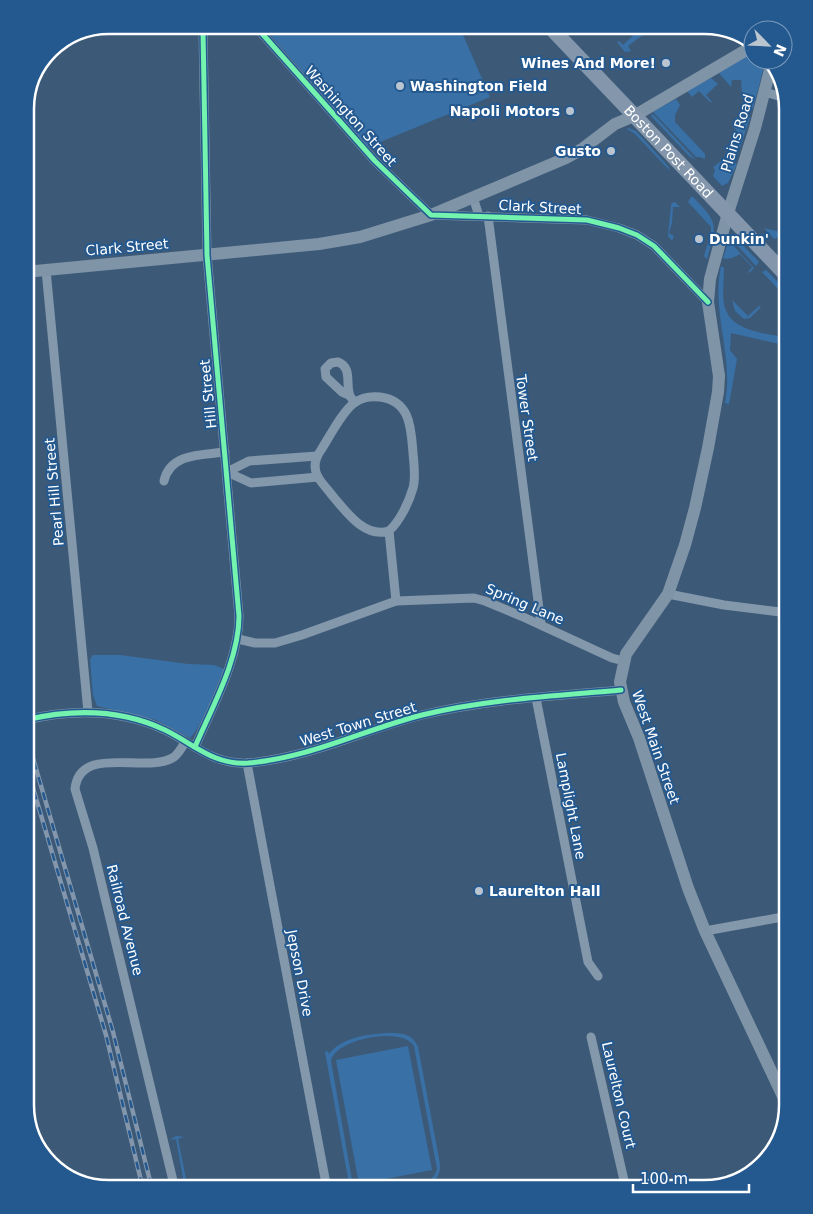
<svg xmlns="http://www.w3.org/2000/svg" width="813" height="1214" viewBox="0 0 813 1214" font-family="'DejaVu Sans',sans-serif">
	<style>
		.green { fill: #3970a6 }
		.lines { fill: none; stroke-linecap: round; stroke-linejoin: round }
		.minor { stroke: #8498ab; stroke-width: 9 }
		.secondary { stroke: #8094a7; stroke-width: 12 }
		.primary { stroke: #8396ab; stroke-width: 15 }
		.rail-casing { stroke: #8396ab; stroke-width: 4.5 }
		.rail { stroke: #245990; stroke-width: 2.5; stroke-dasharray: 8; stroke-linecap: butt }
		.cycleway-casing { stroke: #245990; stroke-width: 8 }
		.cycleway { stroke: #73f3ae; stroke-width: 5 }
		.poi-dot { fill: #bbc5d0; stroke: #245990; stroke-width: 2 }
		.labels { text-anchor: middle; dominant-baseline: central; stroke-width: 4; stroke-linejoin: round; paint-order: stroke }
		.poi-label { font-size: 14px; font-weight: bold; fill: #fff; stroke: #245990; text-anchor: end }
		.street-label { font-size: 14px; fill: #fff; stroke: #245990 }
		.rim { fill: none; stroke: #fff; stroke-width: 2.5 }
	</style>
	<rect width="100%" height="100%" fill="#3c5a78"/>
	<!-- green -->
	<g class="green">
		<polygon points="643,26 664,26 656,34 651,29 628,46 631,51 625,52 617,42 619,41 623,45"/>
		<polygon points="460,28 490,97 368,147 265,29"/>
		<polygon points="753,51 753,60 768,60 765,63 753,109 741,97 742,96 741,80 732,80 731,87 719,73"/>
		<polygon points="711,78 718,84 706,95 712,102 710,102 699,91 692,97 687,91"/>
		<polygon points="676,99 680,105 675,115 675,122 705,154 705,159 700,157 696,157 654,113 654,111"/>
		<polygon points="745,113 750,118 740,148 734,142 739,137 737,134 738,132 732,126"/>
		<polygon points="653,114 694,158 696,160 689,156 653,118 651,115"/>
		<polygon points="628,128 636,131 668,166 670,171 635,134 627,129"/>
		<polygon points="728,156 731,161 737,164 728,183 722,186 713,176 715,170 713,167"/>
		<path d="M691,197H693C719,224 717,224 707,259L704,256L711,232V227L688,202Z"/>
		<polygon points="675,202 680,207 673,207 672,223 669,233 674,236 672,241 668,236 671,206 672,203"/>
		<polygon points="764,228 786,233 785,235 774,239"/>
		<polygon points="732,240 740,242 759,262 756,266"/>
		<path d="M728,243L732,244L754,268L749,273L748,272L752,267L740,254C735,257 729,260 723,258Z"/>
		<path d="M721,266L724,268C724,280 722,293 724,304C729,332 766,333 788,338V346L731,333L730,350L737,359L729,404L725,403C734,356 711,313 721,266Z"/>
		<polygon points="766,270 781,285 779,290 762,272"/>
		<polygon points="732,300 748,316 759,306 761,307 750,318 744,319 735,311"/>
		<path d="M93,655H120L188,664L214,665L224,669C217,685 202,728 190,738L156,720L97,706L93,695L90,659Z"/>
		<path d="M389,1033C402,1033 413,1034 418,1047L440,1164C441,1182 425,1189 409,1189C421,1185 434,1182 437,1169L414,1046C402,1026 335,1039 331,1061L352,1180L356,1189H350L325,1052L328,1051L329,1054C342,1037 369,1034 389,1033Z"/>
		<polygon points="408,1046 432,1170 359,1184 336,1060"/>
		<polygon points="176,1136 184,1137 178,1139 188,1189 185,1189 176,1139 170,1140"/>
	</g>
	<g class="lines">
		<!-- minor -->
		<g class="minor">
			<polyline points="258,29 375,161 431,215 587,220 619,228 637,235 654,246 708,302"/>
			<polyline points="765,92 785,98"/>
			<polyline points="473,197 479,216"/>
			<polyline points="488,216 541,624"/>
			<polyline points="46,270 88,712"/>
			<path d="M349,395L342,392L326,377L325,369L331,363L338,362C353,368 345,384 350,396C351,398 353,400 355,402"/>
			<polyline points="317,456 249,461 227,472 251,483 318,477"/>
			<path d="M164,481C170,453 202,455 225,452"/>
			<path d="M389,531C400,521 409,502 413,488C416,477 414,465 413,453C411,429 411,401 380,397C371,396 361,398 354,403C342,412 330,436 321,450C316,457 313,466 317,475C320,482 327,488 331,494C345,510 364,539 389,531L396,601"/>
			<polyline points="668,594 724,605 788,613"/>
			<polyline points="238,639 255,643 275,643 302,635 396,601 474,598 485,601 521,616 612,658 624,661"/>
			<polyline points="536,698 588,962 598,976"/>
			<path d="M25,720C72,709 121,709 165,730C194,744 213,765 248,763C310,758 363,730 422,715C487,699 555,696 621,690"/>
			<path d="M195,747C212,707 239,660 239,616L207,255L203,30"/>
			<polyline points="247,763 327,1189"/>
			<polyline points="705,931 788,916"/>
			<polyline points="591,1037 626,1189"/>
			<path d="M175,1189L93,848L75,789C80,743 147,775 174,757C179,753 182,747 185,742"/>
		</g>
		<!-- secondary -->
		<g class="secondary">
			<polyline points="772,62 755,128 728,213 710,279 708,302 719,376 718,392 708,448 695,508 685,545 668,594 626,654 620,682 624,702 639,738 688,888 705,931 788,1107"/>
			<polyline points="25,272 319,244 360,237 431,215 566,158 582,149 615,124 634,116 753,46"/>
		</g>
		<!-- primary -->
		<path class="primary" id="s1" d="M550,27L788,277"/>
		<defs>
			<g id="rail">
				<polyline points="25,731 113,1032 152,1189"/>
				<polyline points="25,761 106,1035 143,1189"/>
			</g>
		</defs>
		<!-- rail casing -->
		<use href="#rail" class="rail-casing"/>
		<!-- rail -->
		<use href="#rail" class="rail"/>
		<defs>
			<g id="cycleway">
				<polyline points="258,29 375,161 431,215 587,220 619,228 637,235 654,246 708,302"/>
				<path d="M25,720C72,709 121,709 165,730C194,744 213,765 248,763C310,758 363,730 422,715C487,699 555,696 621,690"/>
				<path d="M195,747C212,707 239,660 239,616L207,255L203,30"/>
			</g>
		</defs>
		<!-- cycleway casing -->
		<use href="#cycleway" class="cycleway-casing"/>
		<!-- cycleway -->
		<use href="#cycleway" class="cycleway"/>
	</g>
	<!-- markers -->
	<g class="poi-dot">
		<circle cx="666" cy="63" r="5"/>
		<circle cx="400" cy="86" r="5"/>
		<circle cx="570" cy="111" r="5"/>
		<circle cx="611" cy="151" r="5"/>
		<circle cx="699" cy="239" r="5"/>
		<circle cx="479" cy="891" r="5"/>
	</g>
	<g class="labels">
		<!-- poi labels -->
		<g class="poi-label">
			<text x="656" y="63">Wines And More!</text>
			<text x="410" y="86" text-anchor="start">Washington Field</text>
			<text x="560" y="111">Napoli Motors</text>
			<text x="601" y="151">Gusto</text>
			<text x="709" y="239" text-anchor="start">Dunkin'</text>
			<text x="489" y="891" text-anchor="start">Laurelton Hall</text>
		</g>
		<!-- street labels -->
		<g class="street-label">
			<text transform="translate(351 116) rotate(48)">Washington Street</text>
			<text transform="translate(737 133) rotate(-73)">Plains Road</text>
			<text stroke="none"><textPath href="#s1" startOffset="172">Boston Post Road</textPath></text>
			<text transform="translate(540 207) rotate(3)">Clark Street</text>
			<text transform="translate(127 247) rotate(-5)">Clark Street</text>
			<text transform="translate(208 394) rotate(-96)">Hill Street</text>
			<text transform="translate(527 418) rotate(82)">Tower Street</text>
			<text transform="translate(54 492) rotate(-95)">Pearl Hill Street</text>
			<text transform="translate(525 604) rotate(23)">Spring Lane</text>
			<text transform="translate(358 724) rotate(-17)">West Town Street</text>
			<text transform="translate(656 747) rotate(71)">West Main Street</text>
			<text transform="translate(571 806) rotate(79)">Lamplight Lane</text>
			<text transform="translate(125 920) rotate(76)">Railroad Avenue</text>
			<text transform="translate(300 973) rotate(79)">Jepson Drive</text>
			<text transform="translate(619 1095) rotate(77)">Laurelton Court</text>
		</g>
	</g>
	<!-- crop -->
	<path d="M0 0H813V1214H0ZM109 34H704A75 75 0 0 1 779 109V1105A75 75 0 0 1 704 1180H109A75 75 0 0 1 34 1105V109A75 75 0 0 1 109 34Z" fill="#245990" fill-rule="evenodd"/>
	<path class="rim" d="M109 34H704A75 75 0 0 1 779 109V1105A75 75 0 0 1 704 1180H109A75 75 0 0 1 34 1105V109A75 75 0 0 1 109 34Z"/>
	<!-- north arrow -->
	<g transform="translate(768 45) rotate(114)"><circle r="24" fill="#245990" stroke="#7c9bbc"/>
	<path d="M0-4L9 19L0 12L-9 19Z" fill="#bbc5d0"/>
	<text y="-8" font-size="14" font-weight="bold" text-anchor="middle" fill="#ffffff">N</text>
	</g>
	<!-- scale -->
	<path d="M633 1184v8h116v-8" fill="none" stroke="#ffffff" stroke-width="2.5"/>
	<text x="640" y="1184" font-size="15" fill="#ffffff" stroke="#245990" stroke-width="4" paint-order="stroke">100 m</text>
</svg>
